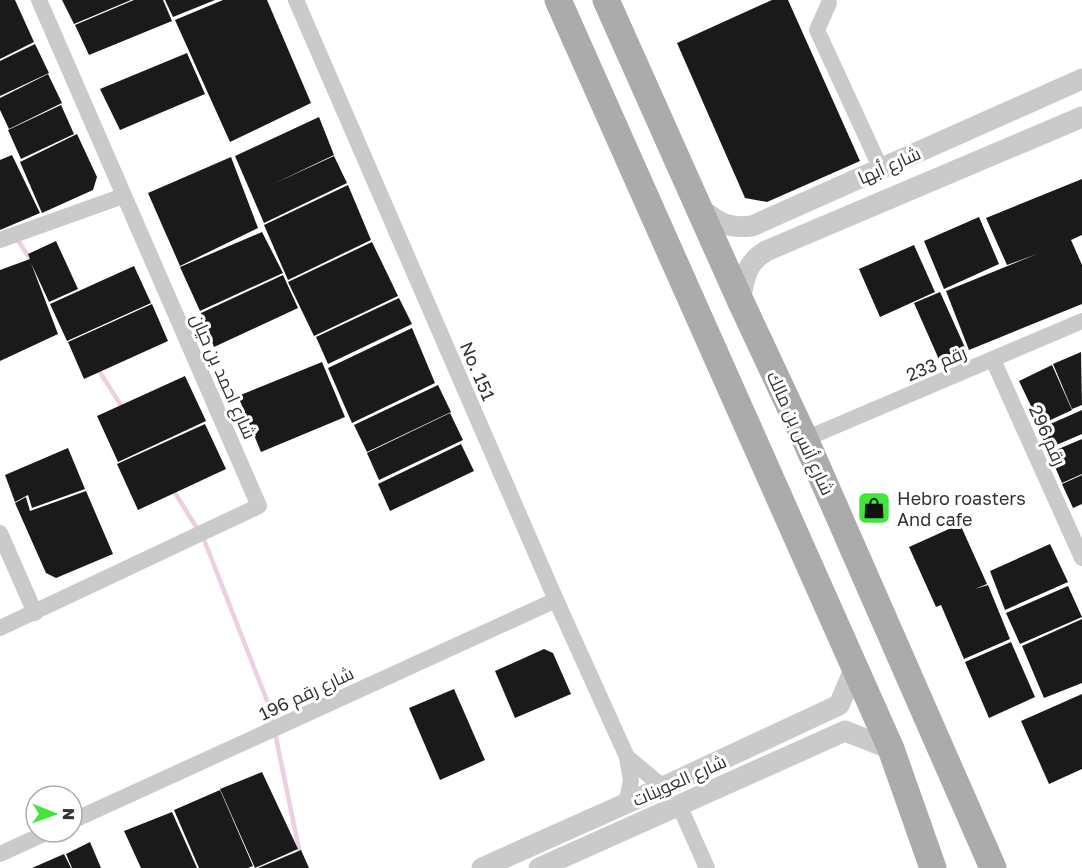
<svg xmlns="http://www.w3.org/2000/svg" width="1082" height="868" viewBox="0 0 1082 868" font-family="'Golos Text',Cairo,sans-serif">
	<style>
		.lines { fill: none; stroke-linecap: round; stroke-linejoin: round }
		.stream { stroke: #eecfe1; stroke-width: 4.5 }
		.building { fill: #1a1a1a }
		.minor { stroke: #cacaca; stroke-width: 16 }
		.tertiary { stroke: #cacaca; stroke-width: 21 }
		.primary { stroke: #ababab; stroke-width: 27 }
		.labels { text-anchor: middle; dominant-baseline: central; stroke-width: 6; stroke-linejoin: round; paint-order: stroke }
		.street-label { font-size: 18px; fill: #333; stroke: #fff }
		.poi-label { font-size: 18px; fill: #333; stroke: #fff; text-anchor: start }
	</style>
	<rect width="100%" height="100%" fill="#fff"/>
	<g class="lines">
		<!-- stream -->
		<g class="stream">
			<polyline points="17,239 32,262"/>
			<polyline points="98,369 124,410"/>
			<polyline points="172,488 198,530"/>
			<polyline points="203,537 269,706 273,725"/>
			<polyline points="275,733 300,854"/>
		</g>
	</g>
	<!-- building -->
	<g class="building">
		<polygon points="0,0 15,0 34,42 0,59"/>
		<polygon points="62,0 131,0 74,24"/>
		<polygon points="134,0 163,0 172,21 89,55 75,25"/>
		<polygon points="165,0 215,0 173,17"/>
		<polygon points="223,0 267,0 311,103 230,142 175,20"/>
		<polygon points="772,0 788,0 860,161 767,202 745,198 677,43"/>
		<polygon points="35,44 49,73 0,96 0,61"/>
		<polygon points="187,53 205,94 120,130 100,89"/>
		<polygon points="48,74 62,103 9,129 0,110 0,98"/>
		<polygon points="61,105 74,134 21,159 8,130"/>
		<polygon points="319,117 334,155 273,184 334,156 347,183 264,223 235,156"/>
		<polygon points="77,134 97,177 93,190 42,213 20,162"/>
		<polygon points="12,155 40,213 0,230 0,160"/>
		<polygon points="231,157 258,228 180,266 148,193"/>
		<polygon points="1082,179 1082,235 1071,240 1082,265 1082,304 969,350 946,291 1037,254 1007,265 986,218"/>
		<polygon points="348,185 371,240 288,280 264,225"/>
		<polygon points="979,217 999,264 944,289 924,241"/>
		<polygon points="262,232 283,273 200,311 180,267"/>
		<polygon points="56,241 78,289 49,302 31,263 58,334 0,361 0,270 30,259 28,254"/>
		<polygon points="372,242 398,296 314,336 288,282"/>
		<polygon points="914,245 935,292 880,317 859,269"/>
		<polygon points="134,266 151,303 67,341 50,304"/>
		<polygon points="283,275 298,308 214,347 201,313"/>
		<polygon points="940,292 967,352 941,364 914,303"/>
		<polygon points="399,298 412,324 328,364 316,337"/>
		<polygon points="152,304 168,341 84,379 68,342"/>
		<polygon points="412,328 435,383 352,423 328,368"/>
		<polygon points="1081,352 1082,405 1072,409 1053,364"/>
		<polygon points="322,362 345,417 261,452 238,396"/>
		<polygon points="1052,365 1072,410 1040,425 1019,381"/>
		<polygon points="185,376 206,421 118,462 97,416"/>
		<polygon points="438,385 451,412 367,452 354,425"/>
		<polygon points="1082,410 1082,434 1047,449 1039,429"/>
		<polygon points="450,413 463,440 379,480 367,453"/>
		<polygon points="205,424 226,469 138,510 117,464"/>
		<polygon points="1082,439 1082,474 1062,483 1049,453"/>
		<polygon points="461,444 474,471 390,511 378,484"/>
		<polygon points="68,448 85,489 32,508 28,495 15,502 5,475"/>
		<polygon points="1082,475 1082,504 1073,508 1062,484"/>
		<polygon points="86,491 113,554 56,578 46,573 15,503 26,497 30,511"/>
		<polygon points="960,524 987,584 975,589 988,585 1010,639 964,659 941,605 936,607 909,547"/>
		<polygon points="1050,544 1068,582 1005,610 990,571"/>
		<polygon points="1068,586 1082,617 1020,644 1006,613"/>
		<polygon points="1082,619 1082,683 1044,698 1022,646"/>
		<polygon points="1011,642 1035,697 989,718 965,662"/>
		<polygon points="544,649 553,653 571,694 515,718 495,671"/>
		<polygon points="454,689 485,760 440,780 409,708"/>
		<polygon points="1082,694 1082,769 1049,784 1021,721"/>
		<polygon points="262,772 298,849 255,868 220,789"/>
		<polygon points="220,790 253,866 248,868 199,868 174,810"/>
		<polygon points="172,812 197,868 141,868 124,831"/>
		<polygon points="90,842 101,868 72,868 66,854"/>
		<polygon points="301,850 309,868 258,868"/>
		<polygon points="64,854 71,868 32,868"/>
	</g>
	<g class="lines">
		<!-- minor -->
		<g class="minor">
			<polyline points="296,0 556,600 627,757 631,781 626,804"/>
			<polyline points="829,3 817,30 881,169"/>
			<polyline points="0,240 123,196"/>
			<polyline points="993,360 1082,558"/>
			<polyline points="805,439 1082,321"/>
			<polyline points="0,533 35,613"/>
			<polyline points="0,628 259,506 39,0"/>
			<polyline points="627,757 663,787"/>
			<polyline points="679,805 707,868"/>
			<polyline points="72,821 556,600"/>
			<polyline points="0,854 48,832"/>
		</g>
		<!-- tertiary -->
		<g class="tertiary">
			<path d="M697,206C719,222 724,229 752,226L1082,79"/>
			<path d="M740,300C745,278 745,264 766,251L1082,117"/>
			<polyline points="482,868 663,787 839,705 854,670"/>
			<polyline points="539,868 845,731 891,749"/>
		</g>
		<!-- primary -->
		<g class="primary">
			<polyline points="558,0 891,749 933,868"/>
			<polyline points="606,0 740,300 805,439 993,868"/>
		</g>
	</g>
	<!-- icons -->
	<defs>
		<symbol id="shop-square" viewBox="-11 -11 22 22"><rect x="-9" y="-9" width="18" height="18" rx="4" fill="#42e539" stroke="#fff"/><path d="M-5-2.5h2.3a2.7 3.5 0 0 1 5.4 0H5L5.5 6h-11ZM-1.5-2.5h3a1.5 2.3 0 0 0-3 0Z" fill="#111"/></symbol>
	</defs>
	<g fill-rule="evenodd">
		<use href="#shop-square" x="855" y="489" width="38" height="38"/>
	</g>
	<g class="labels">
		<!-- street labels -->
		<g class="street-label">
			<text transform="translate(889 165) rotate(-24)">شارع أبها</text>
			<text transform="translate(936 363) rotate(-23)">رقم 233</text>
			<text transform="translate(478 371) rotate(67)">No. 151</text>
			<text transform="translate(224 376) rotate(66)">شارع احمد بن حيان</text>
			<text transform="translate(801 433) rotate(65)">شارع أنس بن مالك</text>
			<text transform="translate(1048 435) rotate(66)">رقم 296</text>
			<text transform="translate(306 693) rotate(-25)">شارع رقم 196</text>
			<text transform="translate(679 780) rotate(-24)">شارع العوينات</text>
		</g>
		<!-- poi labels -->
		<g class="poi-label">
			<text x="897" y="498">Hebro roasters<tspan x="897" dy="21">And cafe</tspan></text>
		</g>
	</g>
	<!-- north arrow -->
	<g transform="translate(54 814) rotate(91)"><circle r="28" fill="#ffffff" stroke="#adadad" stroke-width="1.5"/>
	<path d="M0-4.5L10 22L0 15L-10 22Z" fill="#42e539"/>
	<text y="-9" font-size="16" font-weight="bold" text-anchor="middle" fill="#333333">N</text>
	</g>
</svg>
